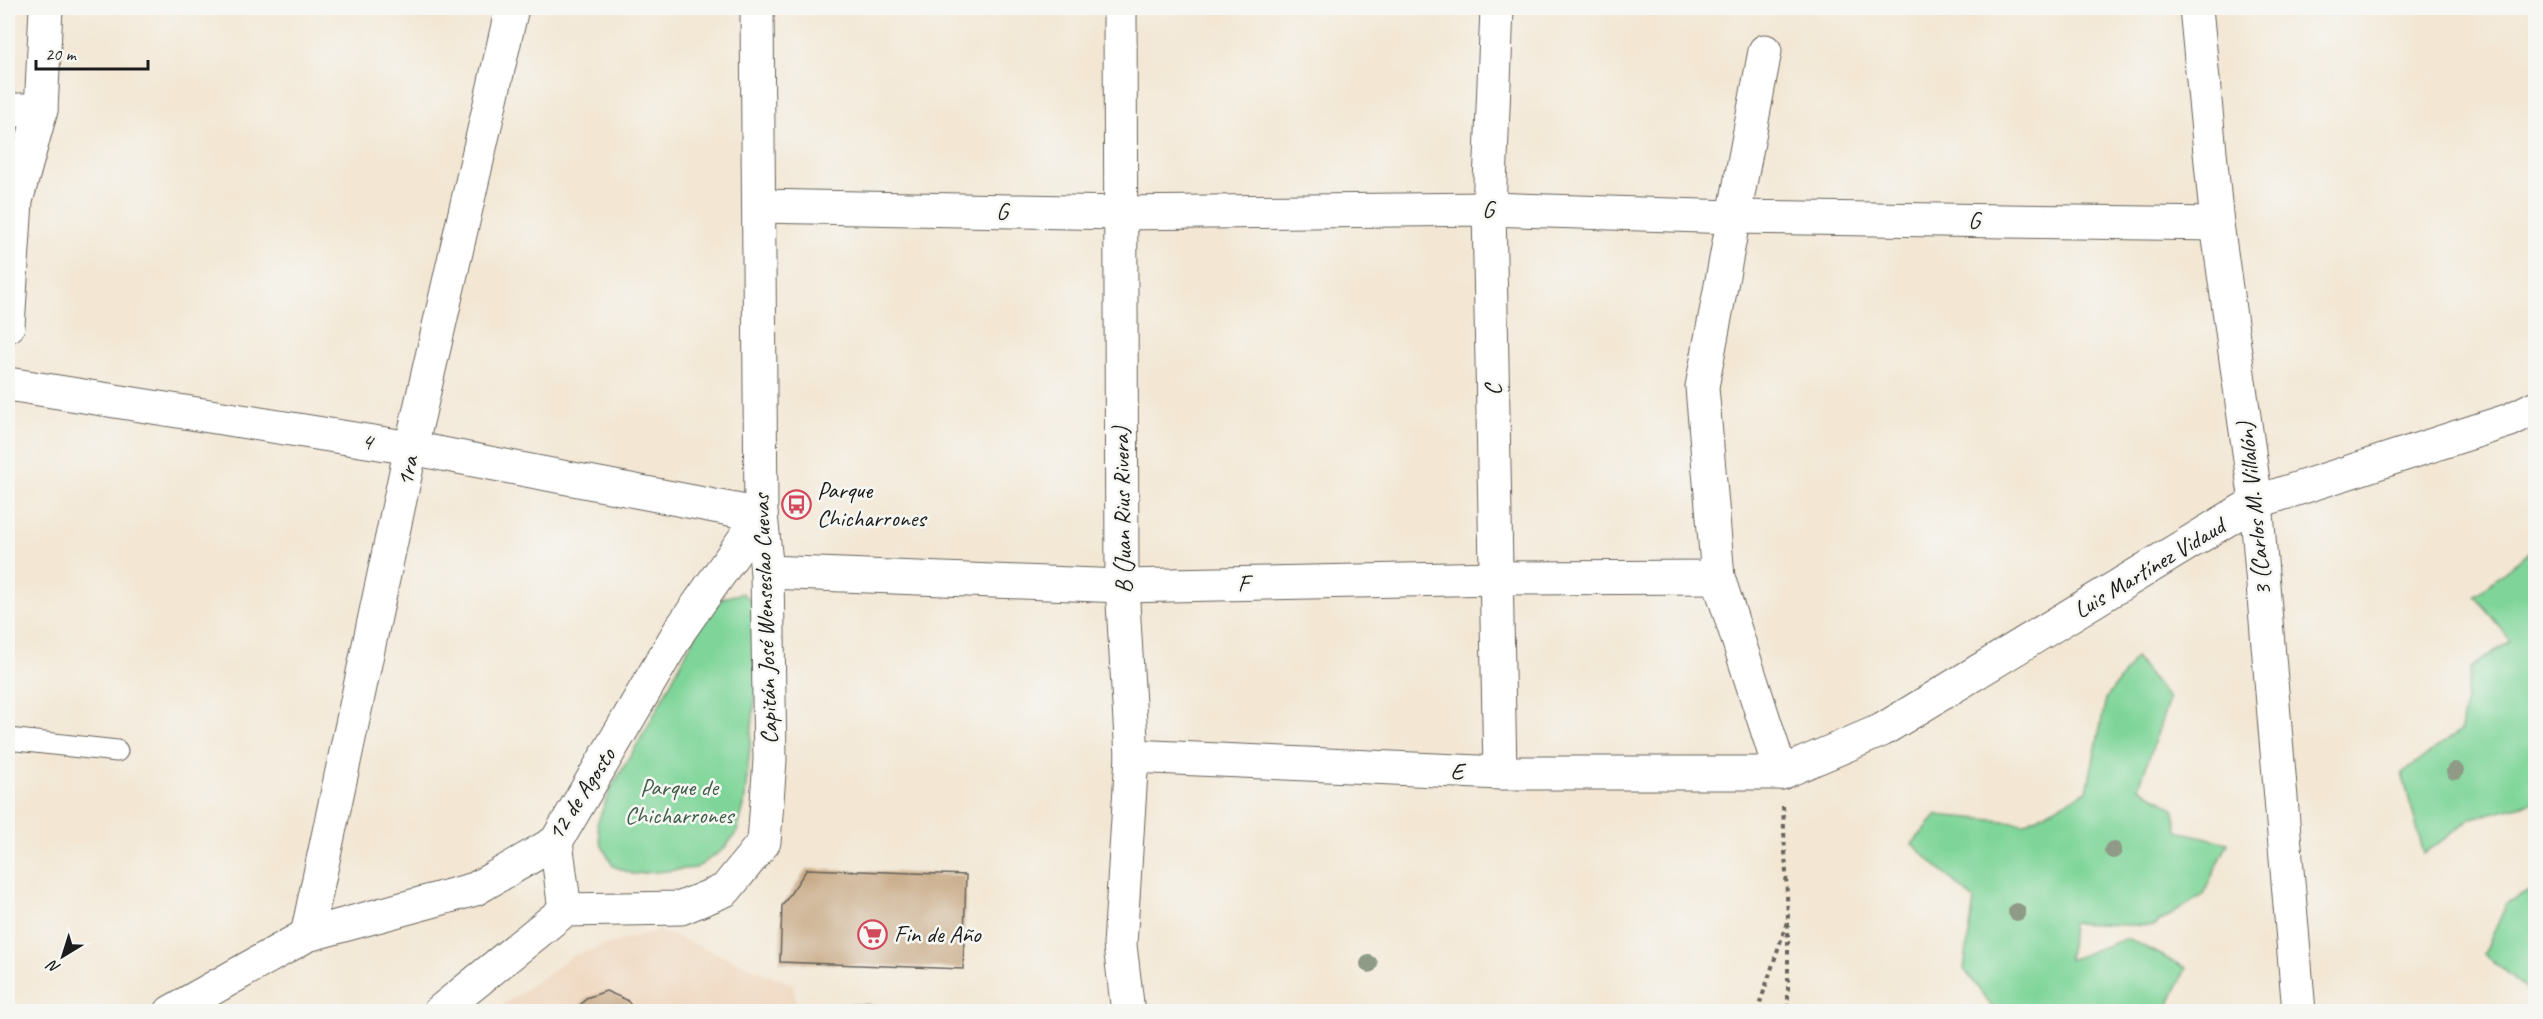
<svg xmlns="http://www.w3.org/2000/svg" width="2543" height="1019" viewBox="0 0 2543 1019" font-family="Caveat,sans-serif">
	<style>
		.built { fill: #efd6bc }
		.green { fill: #7fd599; stroke: #4e785a; stroke-width: 1.5 }
		.building { fill: #c7a884 }
		.lines { fill: none; stroke-linecap: round; stroke-linejoin: round }
		.service-casing { stroke: #67635c; stroke-width: 23 }
		.minor-casing { stroke: #67635c; stroke-width: 35 }
		.tertiary-casing { stroke: #67635c; stroke-width: 35 }
		.path { stroke: #67635c; stroke-width: 4; stroke-dasharray: 4.5 4.5; stroke-linecap: butt }
		.service { stroke: #fff; stroke-width: 21 }
		.minor { stroke: #fff; stroke-width: 33 }
		.tertiary { stroke: #fff; stroke-width: 33 }
		.tree { fill: #909b87 }
		.labels { text-anchor: middle; dominant-baseline: central; stroke-width: 5; stroke-linejoin: round; paint-order: stroke }
		.street-label { font-size: 24px; fill: #1c1c1c; stroke: #f6f6f2 }
		.poi-label { font-size: 24px; fill: #1c1c1c; stroke: #f6f6f2; text-anchor: start }
		.park-label { font-size: 24px; fill: #3f5d48; stroke: #f6f6f2 }
	</style>
	<rect width="100%" height="100%" fill="#f6f6f2"/>
	<filter id="ink" filterUnits="userSpaceOnUse"><feTurbulence type="fractalNoise" baseFrequency=".0167" numOctaves="2"/><feDisplacementMap in="SourceGraphic" scale="12" xChannelSelector="R" yChannelSelector="G"/><feConvolveMatrix kernelMatrix="1 2 1 2 8 2 1 2 1" color-interpolation-filters="sRGB"/></filter>
	<filter id="wash" filterUnits="userSpaceOnUse"><feTurbulence type="fractalNoise" baseFrequency=".008" numOctaves="4" result="noise"/><feDisplacementMap in="SourceGraphic" scale="24" xChannelSelector="R" yChannelSelector="G"/><feGaussianBlur stdDeviation="1.35" result="paint"/><feColorMatrix in="noise" values="0 0 0 0 0 0 0 0 0 0 0 0 0 0 0 0 0 1.4 0 .05"/><feComposite in="paint" operator="in"/></filter>
	<g filter="url(#wash)">
		<rect width="100%" height="100%" fill="#f3e7d4"/>
		<!-- built -->
		<polygon class="built" points="658,930 793,984 797,1011 493,1012 574,955"/>
		<!-- green -->
		<g class="green">
			<polygon points="2533,549 2536,550 2535,802 2472,818 2424,854 2402,773 2461,730 2471,667 2511,641 2475,596"/>
			<polygon points="742,593 754,603 762,629 744,805 737,832 724,849 696,868 633,874 613,866 601,844 597,824 610,790 646,730 702,623 723,598"/>
			<polygon points="2135,658 2169,699 2139,787 2173,808 2178,831 2228,843 2203,895 2153,926 2072,923 2069,960 2127,938 2186,968 2167,1011 1995,1011 1964,969 1974,900 1912,844 1937,815 2025,823 2087,791 2106,699"/>
			<polygon points="2535,888 2536,1011 2530,1012 2527,990 2484,954 2507,903"/>
			<polygon points="819,1005 869,1005 872,1011 820,1011"/>
		</g>
		<g id="blocks">
			<!-- building -->
			<g class="building">
				<polygon points="807,869 966,875 963,969 780,962 782,906"/>
				<polygon points="606,991 627,1000 636,1012 575,1012 586,998"/>
			</g>
		</g>
	</g>
	<g filter="url(#ink)">
		<use href="#blocks" fill-opacity="0" stroke="#67635c" stroke-width="1.5"/>
		<g class="lines">
			<defs>
				<polyline id="service" points="8,739 117,751"/>
				<g id="minor">
					<polyline points="1120,8 1122,586 1132,756 1120,945 1128,1012"/>
					<polyline points="1497,8 1489,209 1500,773"/>
					<polyline points="2196,8 2217,224 2256,502 2299,1012"/>
					<polyline points="1765,51 1702,387 1718,577 1781,773"/>
					<polyline points="8,110 41,110"/>
					<polyline points="759,206 1119,213 1489,209 1733,217 2217,224"/>
					<polyline points="8,326 16,201 41,110 46,8"/>
					<polyline points="8,384 411,448 761,515"/>
					<polyline points="767,572 1122,586 1497,578 1718,577"/>
					<polyline points="1132,756 1500,773 1781,773 1882,730 2256,502 2510,420 2536,407"/>
					<polyline points="307,935 411,448 512,8"/>
				</g>
				<g id="tertiary">
					<polyline points="556,842 565,910"/>
					<polyline points="171,1012 307,935 475,889 556,842 680,630 761,515"/>
					<polyline points="439,1012 565,910 681,908 725,890 764,842 770,760 767,572 761,515 757,8"/>
				</g>
			</defs>
			<!-- service casing -->
			<use href="#service" class="service-casing"/>
			<!-- minor casing -->
			<use href="#minor" class="minor-casing"/>
			<!-- tertiary casing -->
			<use href="#tertiary" class="tertiary-casing"/>
			<!-- path -->
			<g class="path">
				<polyline points="1783,806 1788,918 1788,1012"/>
				<polyline points="1757,1012 1787,922"/>
			</g>
			<!-- service -->
			<use href="#service" class="service"/>
			<!-- minor -->
			<use href="#minor" class="minor"/>
			<!-- tertiary -->
			<use href="#tertiary" class="tertiary"/>
		</g>
		<!-- trees -->
		<g class="tree">
			<circle cx="2455" cy="771" r="9"/>
			<circle cx="2113" cy="850" r="9"/>
			<circle cx="2017" cy="912" r="9"/>
			<circle cx="1369" cy="964" r="9"/>
		</g>
	</g>
	<!-- icons -->
	<defs>
		<symbol id="bus-ring" viewBox="-11 -11 22 22"><circle r="9.5" fill="#f6f6f2" stroke="#d1495b" stroke-width="1.5"/><path d="M-5-6H5V4H4V6H2V4H-2V6H-4V4H-5ZM-3.5-4V0h7V-4ZM-3.5 1.2v1.5H-2V1.2ZM2 1.2v1.5H3.5V1.2Z" fill="#d1495b"/></symbol>
		<symbol id="supermarket-ring" viewBox="-11 -11 22 22"><circle r="9.5" fill="#f6f6f2" stroke="#d1495b" stroke-width="1.5"/><path d="M-6-5.5h2.5l.6 2H6L4.5 2H-2.5L-4.4-4H-6ZM-1.5 3.2a1.3 1.3 0 1 0 .1 0ZM3 3.2a1.3 1.3 0 1 0 .1 0Z" fill="#d1495b"/></symbol>
	</defs>
	<g fill-rule="evenodd">
		<use href="#bus-ring" x="780" y="488" width="33" height="33"/>
		<use href="#supermarket-ring" x="856" y="918" width="33" height="33"/>
	</g>
	<g class="labels">
		<!-- street labels -->
		<g class="street-label">
			<text transform="translate(1488 209) rotate(1)">G</text>
			<text transform="translate(1002 211) rotate(1)">G</text>
			<text transform="translate(1974 220) rotate(1)">G</text>
			<text transform="translate(1493 390) rotate(-91)">C</text>
			<text transform="translate(367 441) rotate(9)">4</text>
			<text transform="translate(407 471) rotate(-78)">1ra</text>
			<text transform="translate(2254 509) rotate(-96)">3 (Carlos M. Villalón)</text>
			<text transform="translate(1122 510) rotate(-91)">B (Juan Rius Rivera)</text>
			<text transform="translate(2149 568) rotate(-31)">Luis Martínez Vidaud</text>
			<text transform="translate(1243 583) rotate(-1)">F</text>
			<text transform="translate(765 619) rotate(-92)">Capitán José Wenseslao Cuevas</text>
			<text transform="translate(1457 771) rotate(3)">E</text>
			<text transform="translate(581 794) rotate(-57)">12 de Agosto</text>
		</g>
		<!-- poi labels -->
		<g class="poi-label">
			<text x="817" y="490">Parque<tspan x="817" dy="28">Chicharrones</tspan></text>
			<text x="894" y="934">Fin de Año</text>
		</g>
		<!-- park labels -->
		<g class="park-label">
			<text x="679" y="787">Parque de<tspan x="679" dy="28">Chicharrones</tspan></text>
		</g>
	</g>
	<!-- margin -->
	<rect width="2543" height="1019" fill="none" stroke="#f6f6f2" stroke-width="30"/>
	<!-- north arrow -->
	<g transform="translate(63 956) rotate(218)" stroke="#f6f6f2" stroke-width="4.5" paint-order="stroke">
	<path d="M0-4.5L10 22L0 15L-10 22Z" fill="#1c1c1c"/>
	<text y="-9" font-size="16" font-weight="bold" text-anchor="middle" fill="#1c1c1c">N</text>
	</g>
	<!-- scale -->
	<path d="M36 60v9h112v-9" fill="none" stroke="#1c1c1c" stroke-width="3"/>
	<text x="45" y="60" font-size="18" fill="#1c1c1c" stroke="#f6f6f2" stroke-width="4.5" paint-order="stroke">20 m</text>
</svg>
